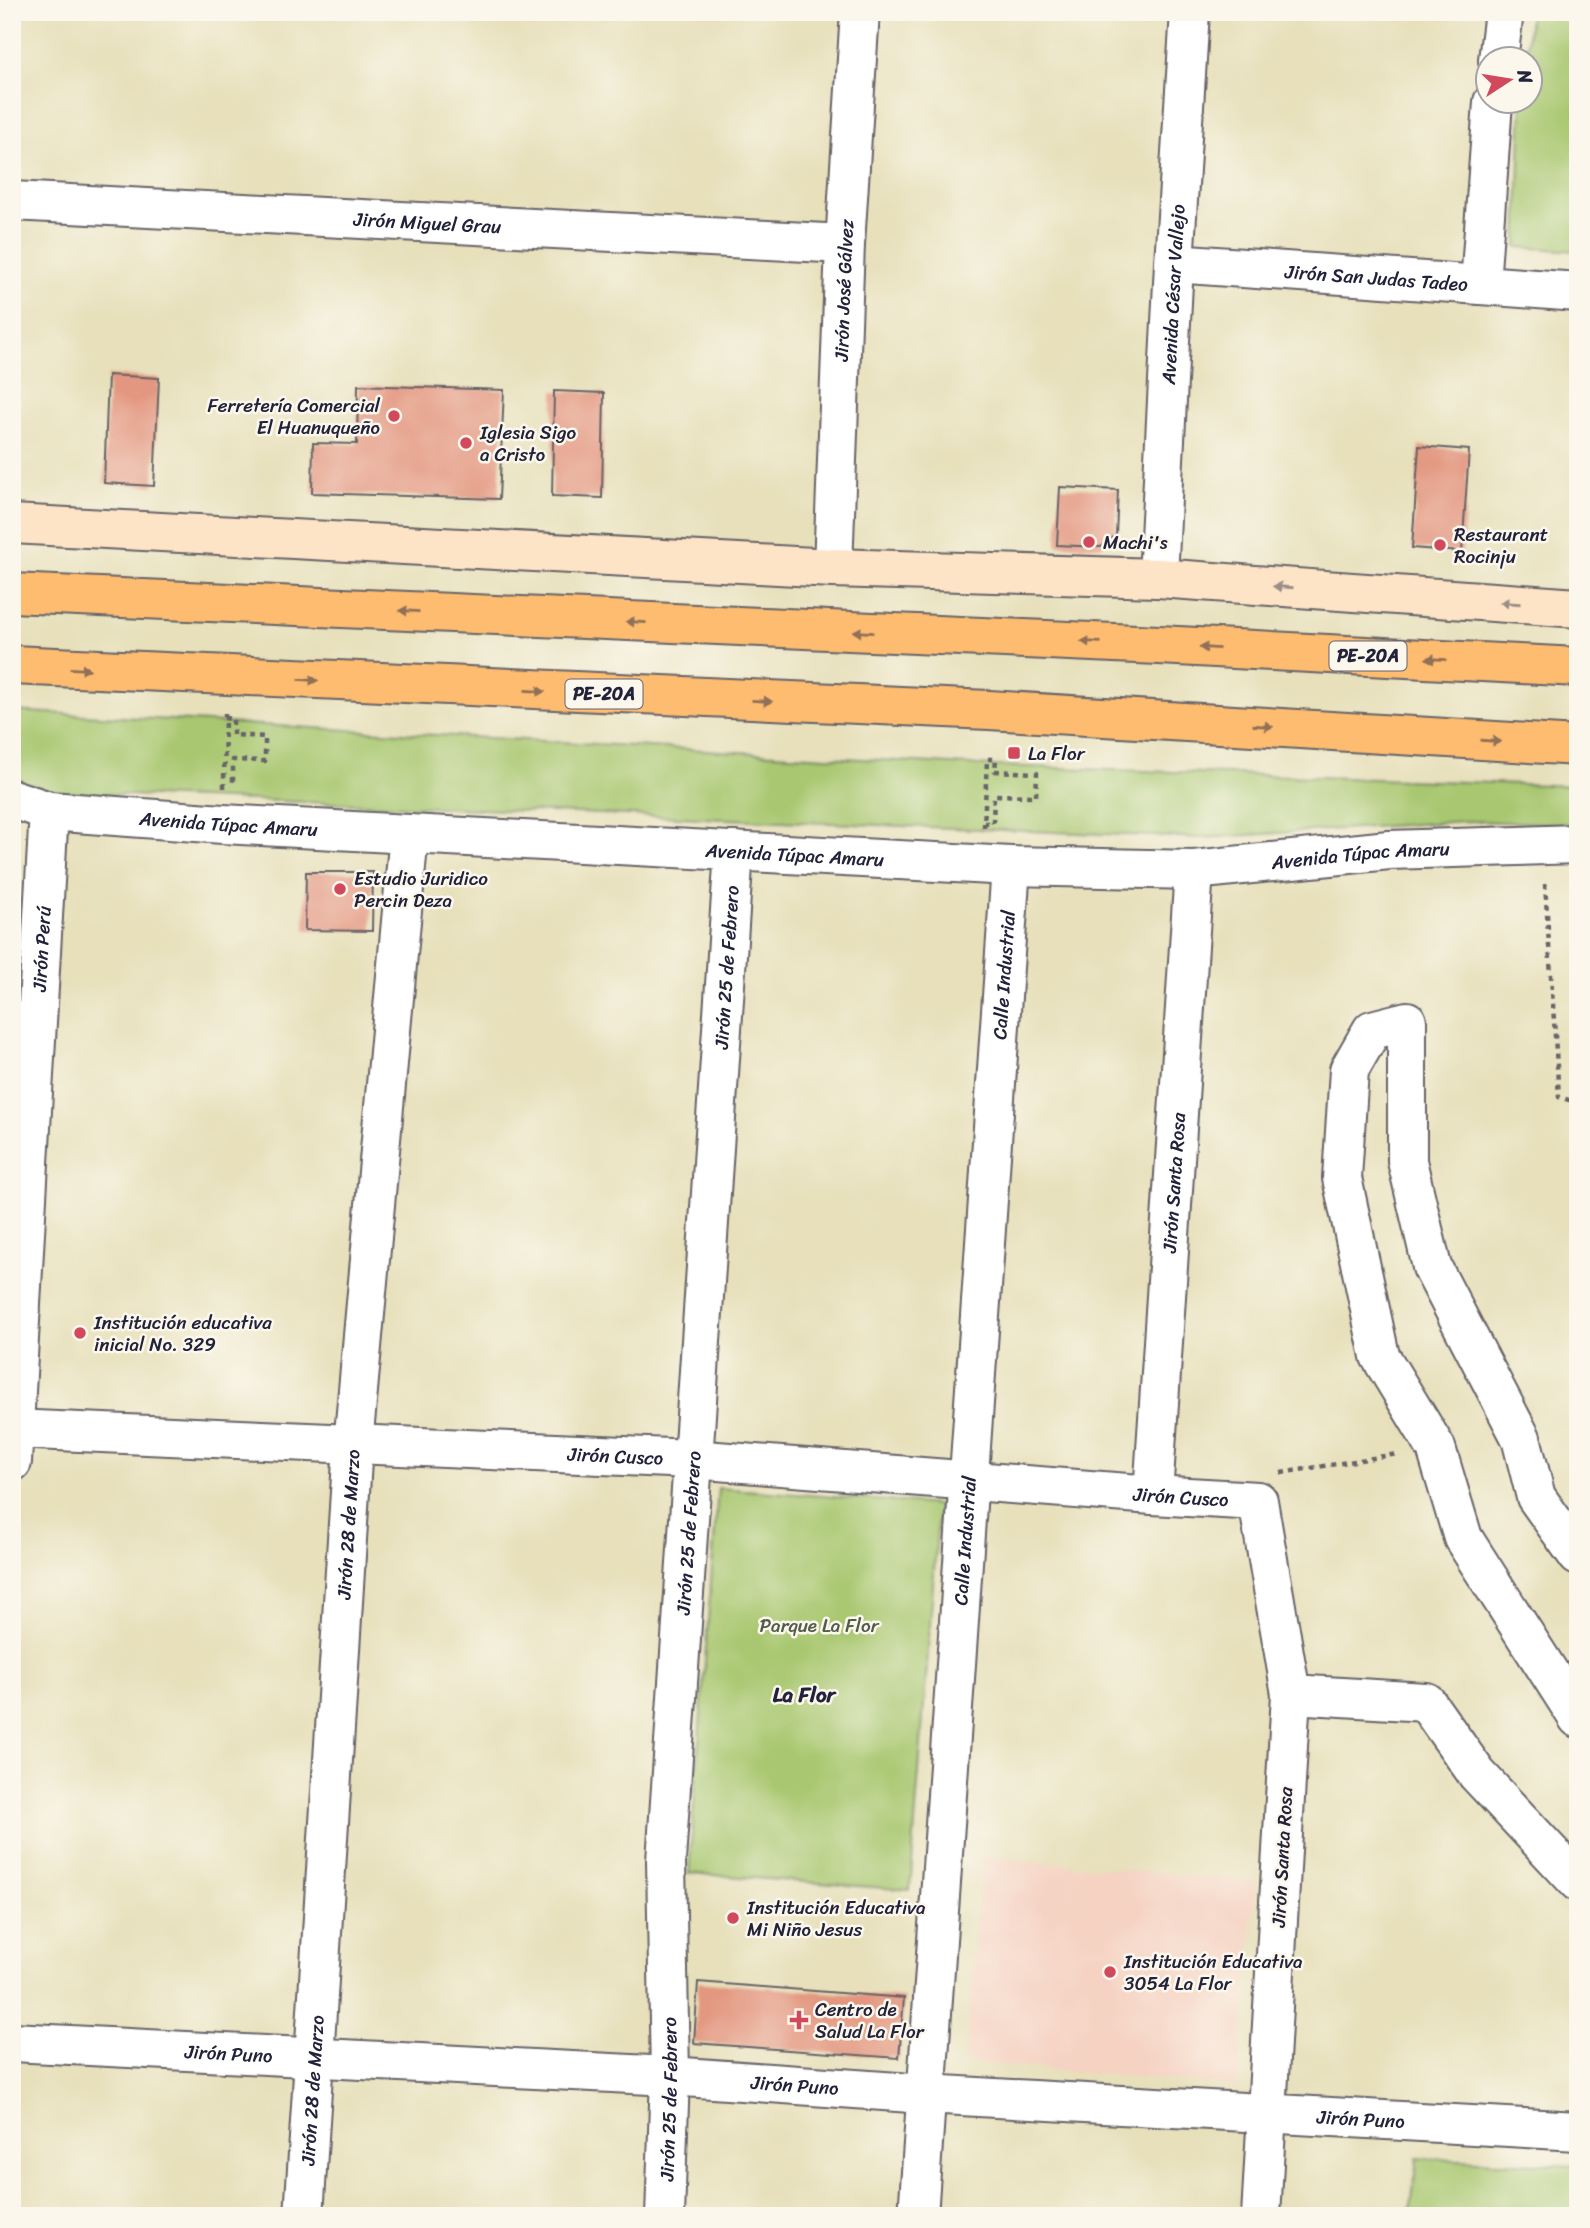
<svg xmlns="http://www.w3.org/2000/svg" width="1590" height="2228" viewBox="0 0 1590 2228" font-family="Sriracha,sans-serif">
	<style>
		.built { fill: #f5d2c2 }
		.green { fill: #a8c76f; stroke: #657455; stroke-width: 2 }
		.building { fill: #e39780 }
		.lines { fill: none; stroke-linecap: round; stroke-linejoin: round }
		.street-casing { stroke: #676468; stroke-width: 42 }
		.secondary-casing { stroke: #676468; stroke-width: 42 }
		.highway-casing { stroke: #676468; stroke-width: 42 }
		.path { stroke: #676468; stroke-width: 4.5; stroke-dasharray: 5 5; stroke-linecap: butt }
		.street { stroke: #fff; stroke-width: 38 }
		.secondary { stroke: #fee4c6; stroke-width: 38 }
		.highway { stroke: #fdbc70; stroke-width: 38 }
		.oneway { fill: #9b8d87 }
		.oneway2 { fill: #906f56 }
		.poi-dot { fill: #d1495b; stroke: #fbf7ec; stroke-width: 2.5 }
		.labels { text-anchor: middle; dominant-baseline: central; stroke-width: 5; stroke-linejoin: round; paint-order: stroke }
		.shield { fill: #fbf7ec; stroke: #636270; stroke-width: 2 }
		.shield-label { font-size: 18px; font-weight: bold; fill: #22223b }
		.street-label { font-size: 19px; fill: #22223b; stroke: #fbf7ec }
		.poi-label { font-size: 19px; fill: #22223b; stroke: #fbf7ec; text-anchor: start }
		.park-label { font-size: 19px; fill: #515c4d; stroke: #fbf7ec }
		.neighbourhood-label { font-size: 21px; font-weight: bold; fill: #22223b; stroke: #fbf7ec }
	</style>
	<rect width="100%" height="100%" fill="#fbf7ec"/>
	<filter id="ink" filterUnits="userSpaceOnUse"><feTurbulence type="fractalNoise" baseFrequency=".0143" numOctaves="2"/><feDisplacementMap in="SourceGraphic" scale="14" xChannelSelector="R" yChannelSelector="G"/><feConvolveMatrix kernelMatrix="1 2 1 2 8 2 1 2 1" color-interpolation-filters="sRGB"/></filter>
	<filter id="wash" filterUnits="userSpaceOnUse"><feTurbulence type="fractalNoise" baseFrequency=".00686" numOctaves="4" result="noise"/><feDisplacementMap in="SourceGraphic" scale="28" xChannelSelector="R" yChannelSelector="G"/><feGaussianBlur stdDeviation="1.57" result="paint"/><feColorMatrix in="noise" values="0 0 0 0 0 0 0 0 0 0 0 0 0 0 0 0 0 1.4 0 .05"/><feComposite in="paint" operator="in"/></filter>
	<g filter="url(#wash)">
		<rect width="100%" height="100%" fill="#e7e0bb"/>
		<!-- built -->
		<polygon class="built" points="982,1857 1256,1882 1238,2086 965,2062"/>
		<!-- green -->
		<g class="green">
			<polygon points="1530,12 1578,12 1578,251 1517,247 1522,102 1530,102 1530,60 1526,59"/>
			<polygon points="12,711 968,765 1578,786 1578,824 1465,821 1202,838 53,792 12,777"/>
			<polygon points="718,1488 939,1505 910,1890 689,1873"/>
			<polygon points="1417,2158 1578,2166 1578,2216 1410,2216"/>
		</g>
		<g id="blocks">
			<!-- building -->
			<g class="building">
				<polygon points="108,375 159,378 154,486 104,483"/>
				<polygon points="358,385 504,390 499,499 312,493 313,443 357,444"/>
				<polygon points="554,391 604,393 602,498 552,496"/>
				<polygon points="1419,446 1469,450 1462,552 1412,548"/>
				<polygon points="1060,487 1118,490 1116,535 1101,547 1057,545"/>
				<polygon points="306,872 373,872 372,931 305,930"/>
				<polygon points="698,1982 904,1998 899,2058 694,2043"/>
			</g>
		</g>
	</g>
	<g filter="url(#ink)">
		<use href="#blocks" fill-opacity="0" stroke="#676468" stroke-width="2"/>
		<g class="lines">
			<defs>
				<g id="street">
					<polyline points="1498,60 1504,12"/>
					<path id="s1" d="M12,201L845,244"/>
					<path id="s2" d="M1174,263L1578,292"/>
					<polyline points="1480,285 1493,102"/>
					<path id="s3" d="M833,568L845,244L860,12"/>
					<path id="s4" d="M1158,578L1174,263L1190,12"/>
					<path id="s5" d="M12,799L49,811L223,824L1011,866L1194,870L1389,850L1578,844"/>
					<path id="s6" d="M12,1429L692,1459L1153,1495L1258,1501L1291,1694L1261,2216"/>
					<path id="s7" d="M12,1462L49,811"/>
					<path id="s8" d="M1153,1495L1194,870"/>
					<polyline points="1578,1556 1536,1497 1521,1438 1432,1267 1407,1161 1407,1021 1372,1030 1349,1070 1342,1178 1380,1356 1436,1448 1463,1538 1578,1718"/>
					<polyline points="1291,1694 1426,1702 1477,1774 1578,1882"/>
					<path id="s9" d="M12,2042L670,2076L926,2094L1578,2131"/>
					<path id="s10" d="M304,2216L353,1445L409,834"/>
					<path id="s11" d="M665,2216L670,2076L666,1861L734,851"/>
					<path id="s12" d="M918,2216L1011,866"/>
				</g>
				<polyline id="secondary" points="12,524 833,568 1158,578 1578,608"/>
				<g id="highway">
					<polyline points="12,593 1159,645 1578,667"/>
					<polyline points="12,665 989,710 1578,746"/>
				</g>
			</defs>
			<!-- street casing -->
			<use href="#street" class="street-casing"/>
			<!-- secondary casing -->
			<use href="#secondary" class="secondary-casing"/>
			<!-- highway casing -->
			<use href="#highway" class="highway-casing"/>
			<!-- path -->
			<g class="path">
				<polyline points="224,718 233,719 233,735 265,737 265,761 233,760 233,786"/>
				<polyline points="224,788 225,713"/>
				<polyline points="984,828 987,759 996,759 995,771 1037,773 1036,796 994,795 993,823 984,823"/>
				<polyline points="1545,884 1559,1097 1578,1103"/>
				<polyline points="1281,1473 1397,1454"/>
			</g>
			<!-- street -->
			<use href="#street" class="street"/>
			<!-- secondary -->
			<use href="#secondary" class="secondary"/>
			<!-- highway -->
			<use href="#highway" class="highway"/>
		</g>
		<!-- one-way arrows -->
		<defs><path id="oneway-solid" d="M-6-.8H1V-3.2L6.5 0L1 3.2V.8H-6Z" transform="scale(1.75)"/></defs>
		<g class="oneway">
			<use href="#oneway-solid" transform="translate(1283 587) rotate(-176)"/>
			<use href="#oneway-solid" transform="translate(1510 603) rotate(-176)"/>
		</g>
		<g class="oneway2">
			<use href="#oneway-solid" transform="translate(409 611) rotate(-177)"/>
			<use href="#oneway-solid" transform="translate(636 622) rotate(-177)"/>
			<use href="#oneway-solid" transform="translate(863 632) rotate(-177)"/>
			<use href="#oneway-solid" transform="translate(1091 642) rotate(-178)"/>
			<use href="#oneway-solid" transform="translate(1209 648) rotate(-177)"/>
			<use href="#oneway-solid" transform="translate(1436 659) rotate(-177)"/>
			<use href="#oneway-solid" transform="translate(80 669) rotate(3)"/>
			<use href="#oneway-solid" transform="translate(308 680) rotate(3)"/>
			<use href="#oneway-solid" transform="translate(535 691) rotate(3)"/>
			<use href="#oneway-solid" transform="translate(762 701) rotate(3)"/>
			<use href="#oneway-solid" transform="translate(1263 726) rotate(4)"/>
			<use href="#oneway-solid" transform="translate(1491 741) rotate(4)"/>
		</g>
	</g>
	<!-- markers -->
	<g class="poi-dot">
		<circle cx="394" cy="416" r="7"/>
		<circle cx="466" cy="443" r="7"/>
		<circle cx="1089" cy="542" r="7"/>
		<circle cx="1440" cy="545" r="7"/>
		<rect x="1007" y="746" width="14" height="14" rx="3.5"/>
		<circle cx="340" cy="889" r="7"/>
		<circle cx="80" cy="1333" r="7"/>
		<circle cx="733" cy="1918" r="7"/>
		<circle cx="1110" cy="1972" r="7"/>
		<path d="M795.5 2009.5h7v7h7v7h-7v7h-7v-7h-7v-7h7z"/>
	</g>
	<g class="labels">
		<!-- shield labels -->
		<g class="shield">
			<rect x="1329.5" y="641.5" width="77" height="29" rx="5"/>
			<rect x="565.5" y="679.5" width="77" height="29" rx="5"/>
		</g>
		<g class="shield-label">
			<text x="1368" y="656">PE-20A</text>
			<text x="604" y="694">PE-20A</text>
		</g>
		<!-- street labels -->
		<g class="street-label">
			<text stroke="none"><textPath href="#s1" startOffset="416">Jirón Miguel Grau</textPath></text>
			<text stroke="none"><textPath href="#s2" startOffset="203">Jirón San Judas Tadeo</textPath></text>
			<text stroke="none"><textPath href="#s3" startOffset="278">Jirón José Gálvez</textPath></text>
			<text stroke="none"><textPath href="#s4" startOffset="284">Avenida César Vallejo</textPath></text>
			<text stroke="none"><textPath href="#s5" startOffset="219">Avenida Túpac Amaru</textPath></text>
			<text stroke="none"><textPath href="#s5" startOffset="786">Avenida Túpac Amaru</textPath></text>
			<text stroke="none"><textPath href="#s5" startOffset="1353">Avenida Túpac Amaru</textPath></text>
			<text stroke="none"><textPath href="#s7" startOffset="514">Jirón Perú</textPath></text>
			<text stroke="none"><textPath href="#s11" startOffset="1251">Jirón 25 de Febrero</textPath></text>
			<text stroke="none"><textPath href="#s12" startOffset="1244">Calle Industrial</textPath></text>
			<text stroke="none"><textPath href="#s8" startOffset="313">Jirón Santa Rosa</textPath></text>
			<text stroke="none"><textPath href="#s6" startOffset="604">Jirón Cusco</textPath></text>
			<text stroke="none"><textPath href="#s6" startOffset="1171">Jirón Cusco</textPath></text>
			<text stroke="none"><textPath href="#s10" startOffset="693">Jirón 28 de Marzo</textPath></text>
			<text stroke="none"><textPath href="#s11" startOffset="684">Jirón 25 de Febrero</textPath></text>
			<text stroke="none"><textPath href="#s12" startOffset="677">Calle Industrial</textPath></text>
			<text transform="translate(1282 1857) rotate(-87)">Jirón Santa Rosa</text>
			<text stroke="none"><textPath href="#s9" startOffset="217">Jirón Puno</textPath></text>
			<text stroke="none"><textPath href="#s9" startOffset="784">Jirón Puno</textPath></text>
			<text stroke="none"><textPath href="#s10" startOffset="126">Jirón 28 de Marzo</textPath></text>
			<text stroke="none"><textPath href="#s11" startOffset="117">Jirón 25 de Febrero</textPath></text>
			<text stroke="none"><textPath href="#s9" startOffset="1351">Jirón Puno</textPath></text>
		</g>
		<!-- poi labels -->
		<g class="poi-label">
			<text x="380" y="405" text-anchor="end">Ferretería Comercial<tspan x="380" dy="22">El Huanuqueño</tspan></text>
			<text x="480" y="432">Iglesia Sigo<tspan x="480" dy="22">a Cristo</tspan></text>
			<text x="1454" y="534">Restaurant<tspan x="1454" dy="22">Rocinju</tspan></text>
			<text x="1103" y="542">Machi's</text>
			<text x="1028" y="753">La Flor</text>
			<text x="354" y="878">Estudio Juridico<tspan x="354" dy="22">Percin Deza</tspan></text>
			<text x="94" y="1322">Institución educativa<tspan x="94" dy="22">inicial No. 329</tspan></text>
			<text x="747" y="1907">Institución Educativa<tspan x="747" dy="22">Mi Niño Jesus</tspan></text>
			<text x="1124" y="1961">Institución Educativa<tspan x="1124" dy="22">3054 La Flor</tspan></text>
			<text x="815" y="2009">Centro de<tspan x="815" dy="22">Salud La Flor</tspan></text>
		</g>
		<!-- park labels -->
		<g class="park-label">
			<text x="819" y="1625">Parque La Flor</text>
		</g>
		<!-- neighbourhood labels -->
		<g class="neighbourhood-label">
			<text x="804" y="1695">La Flor</text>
		</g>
	</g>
	<!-- margin -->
	<rect width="1590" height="2228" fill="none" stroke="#fbf7ec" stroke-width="42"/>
	<!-- north arrow -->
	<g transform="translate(1509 80) rotate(78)"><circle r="33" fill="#fbf7ec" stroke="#a4a2a5" stroke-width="2"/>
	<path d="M0-5L12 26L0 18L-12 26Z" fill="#d1495b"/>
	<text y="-10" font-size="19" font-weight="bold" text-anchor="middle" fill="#22223b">N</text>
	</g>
</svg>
